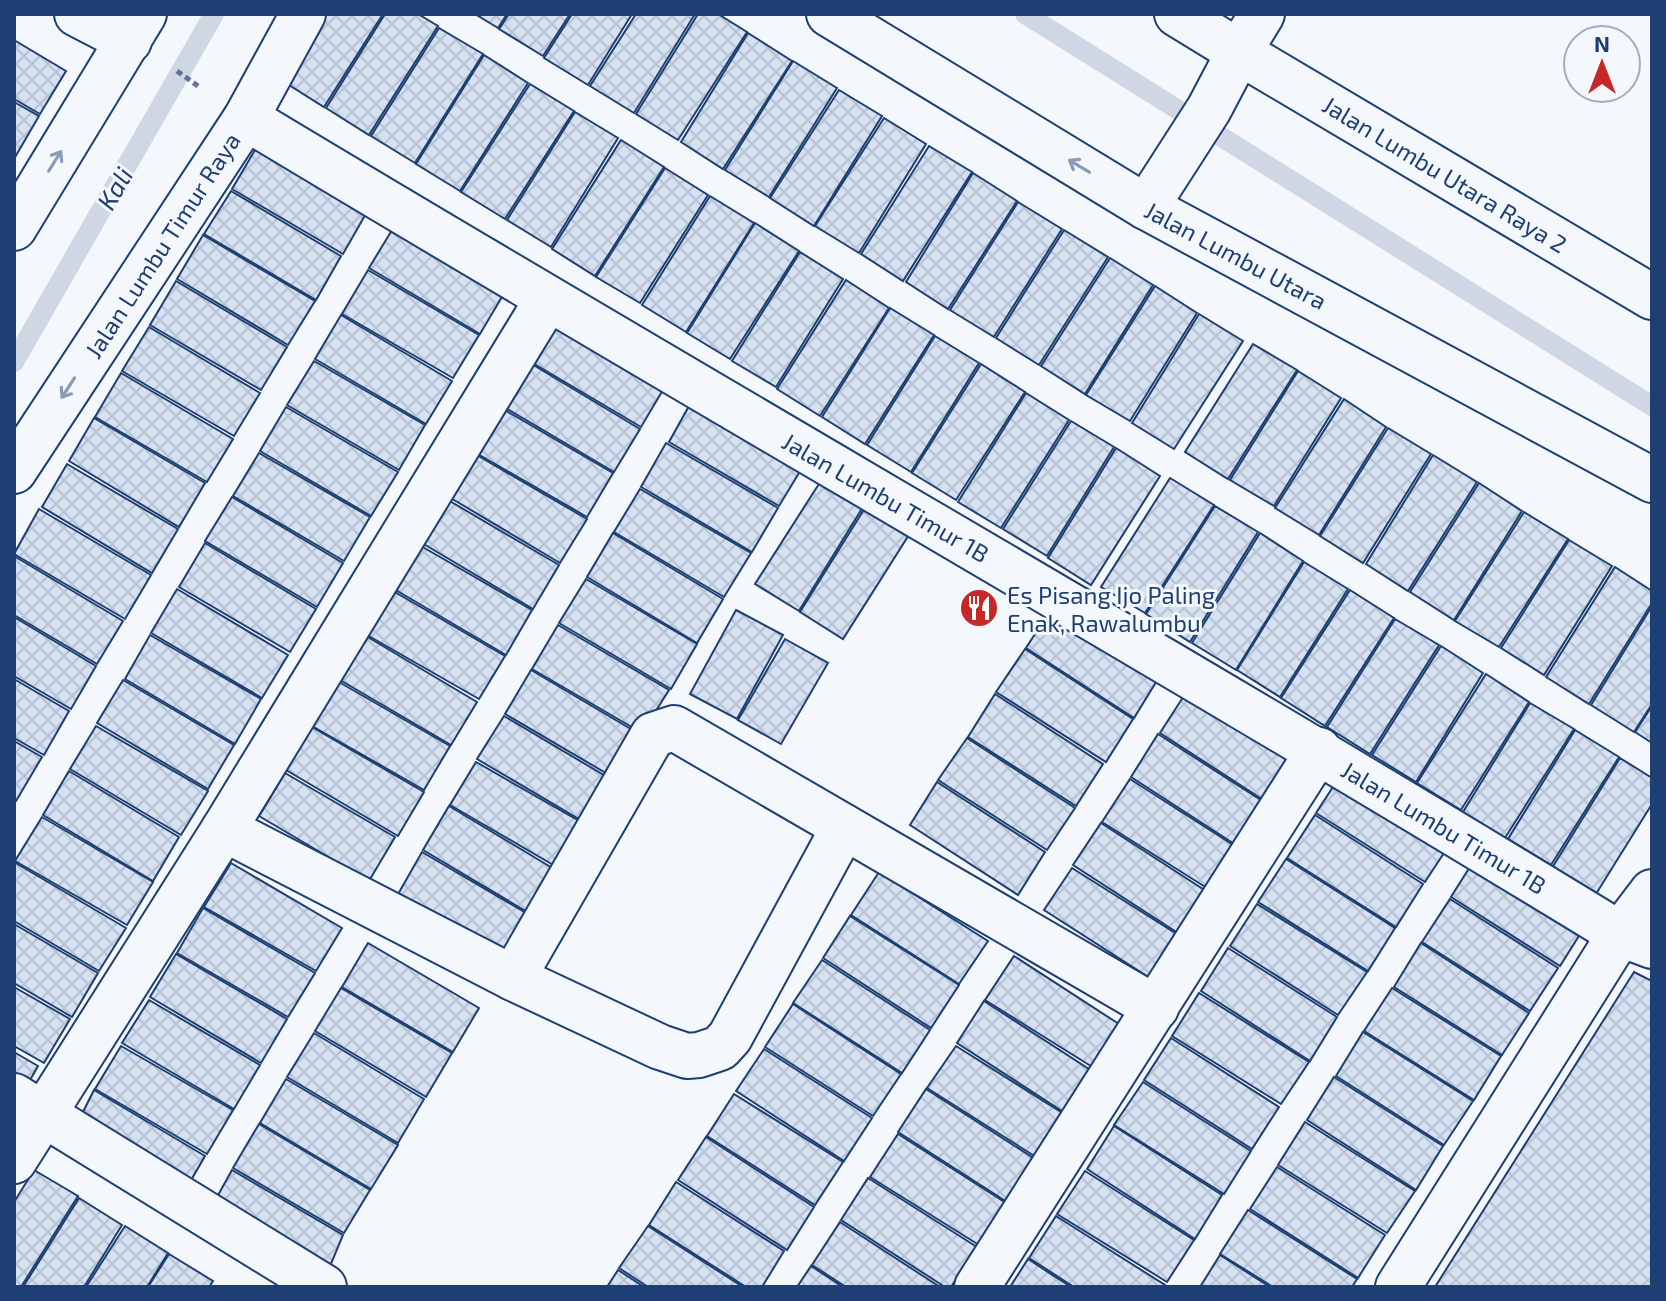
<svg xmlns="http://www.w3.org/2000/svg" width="1666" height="1301" viewBox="0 0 1666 1301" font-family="'Exo 2',sans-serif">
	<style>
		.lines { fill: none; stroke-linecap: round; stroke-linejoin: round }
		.stream { stroke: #cfd7e4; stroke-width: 20 }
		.building { fill: url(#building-cross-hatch); stroke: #1d3f73; stroke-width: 2 }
		.street-casing { stroke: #1d3f73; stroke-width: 48 }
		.secondary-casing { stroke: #1d3f73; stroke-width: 48 }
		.path { stroke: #5e769c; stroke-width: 5; stroke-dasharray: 6 4; stroke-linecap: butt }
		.street { stroke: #f4f7fb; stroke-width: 44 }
		.secondary { stroke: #f4f7fb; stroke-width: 44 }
		.oneway { stroke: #889bb7 }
		.labels { text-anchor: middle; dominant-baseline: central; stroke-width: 6; stroke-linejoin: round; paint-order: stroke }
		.street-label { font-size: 24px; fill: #1d3f73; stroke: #f4f7fb }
		.poi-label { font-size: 24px; fill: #1d3f73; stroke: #f4f7fb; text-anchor: start }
		.water-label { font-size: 26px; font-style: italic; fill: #1d3f73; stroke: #f4f7fb }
	</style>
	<defs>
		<pattern id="building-cross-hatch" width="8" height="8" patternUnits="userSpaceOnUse" patternTransform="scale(2)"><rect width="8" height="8" fill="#d5e0f0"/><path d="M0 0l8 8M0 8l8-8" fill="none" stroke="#b6c1d1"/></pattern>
	</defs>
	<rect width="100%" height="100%" fill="#f4f7fb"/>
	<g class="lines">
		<!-- stream -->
		<g class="stream">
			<polyline points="1025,14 1652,406"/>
			<polyline points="14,362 214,14"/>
		</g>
	</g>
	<!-- building -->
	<g class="building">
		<polygon points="323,14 383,14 324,107 281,80"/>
		<polygon points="385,14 418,14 438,26 369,135 326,108"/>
		<polygon points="475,14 507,14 498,28"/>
		<polygon points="509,14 570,14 543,56 499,29"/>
		<polygon points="572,14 632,14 588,85 544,58"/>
		<polygon points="636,14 695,14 634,113 590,86"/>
		<polygon points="698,14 718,14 747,32 678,140 636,114"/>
		<polygon points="439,28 483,54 415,163 371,136"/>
		<polygon points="748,33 792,61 723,169 681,142"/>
		<polygon points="14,40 66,71 40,114 14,99"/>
		<polygon points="484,55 528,83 460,191 416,164"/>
		<polygon points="793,61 837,88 769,197 725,170"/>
		<polygon points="530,84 574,111 505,219 461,192"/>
		<polygon points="839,90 882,116 814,226 770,198"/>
		<polygon points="14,102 39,116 14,159"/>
		<polygon points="575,112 618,138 551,247 507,220"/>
		<polygon points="884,118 926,144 859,253 815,226"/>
		<polygon points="621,140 664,167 595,276 552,249"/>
		<polygon points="258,145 368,210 343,254 232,189"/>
		<polygon points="929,146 972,172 903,281 861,254"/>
		<polygon points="665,168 708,195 640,303 596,277"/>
		<polygon points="973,173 1017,201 948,309 906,282"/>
		<polygon points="231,191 341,256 316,300 204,234"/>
		<polygon points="710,196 754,223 686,332 642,305"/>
		<polygon points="1018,202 1062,229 994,337 950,310"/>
		<polygon points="755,223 799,251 730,359 687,333"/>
		<polygon points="395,225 506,290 480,334 369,268"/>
		<polygon points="1064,230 1108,257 1039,365 996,338"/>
		<polygon points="203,235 315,301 288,345 177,279"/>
		<polygon points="800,252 843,279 776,387 732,361"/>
		<polygon points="1110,258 1153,285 1085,394 1041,366"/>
		<polygon points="368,270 479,335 453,378 342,314"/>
		<polygon points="846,280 889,308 820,416 777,389"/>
		<polygon points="176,281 287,347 261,390 150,325"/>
		<polygon points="1155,286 1197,313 1130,421 1086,395"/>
		<polygon points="890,308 934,335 865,444 822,417"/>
		<polygon points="1199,314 1243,341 1174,449 1132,423"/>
		<polygon points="341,315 452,381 426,424 315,359"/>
		<polygon points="557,318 667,383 641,427 531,362"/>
		<polygon points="149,327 260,393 234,436 122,371"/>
		<polygon points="935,336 979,363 911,472 867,445"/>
		<polygon points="1253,344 1297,370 1228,479 1185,452"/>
		<polygon points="314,361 425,425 399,470 287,405"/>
		<polygon points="530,363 640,429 614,472 504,407"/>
		<polygon points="981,364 1025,392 956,500 912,473"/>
		<polygon points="1298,371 1341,398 1274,506 1230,480"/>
		<polygon points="121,373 233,439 207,482 95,417"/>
		<polygon points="1026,393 1069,420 1001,528 958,502"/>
		<polygon points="694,397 805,463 779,506 669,442"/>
		<polygon points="1344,399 1386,427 1319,535 1275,508"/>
		<polygon points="286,407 398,472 371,516 260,451"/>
		<polygon points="503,409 613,473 587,517 476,453"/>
		<polygon points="94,418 205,483 179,527 69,461"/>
		<polygon points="1071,421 1114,447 1047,556 1003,529"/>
		<polygon points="1388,428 1431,454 1363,563 1320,536"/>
		<polygon points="666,443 778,508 752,552 641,487"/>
		<polygon points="1116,448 1160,476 1091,585 1048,558"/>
		<polygon points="259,453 370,517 344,561 233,496"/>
		<polygon points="475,454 587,519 560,563 449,497"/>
		<polygon points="1433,455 1477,482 1408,591 1366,564"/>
		<polygon points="67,464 178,529 152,573 42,507"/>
		<polygon points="824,476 866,502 799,611 755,584"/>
		<polygon points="1170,478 1214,505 1145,613 1101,587"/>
		<polygon points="1479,483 1522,511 1454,620 1410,592"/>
		<polygon points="640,489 751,553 724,597 614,532"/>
		<polygon points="232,497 343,563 317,607 205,541"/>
		<polygon points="448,500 559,565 533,609 422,543"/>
		<polygon points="868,503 912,530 843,639 800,612"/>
		<polygon points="1215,506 1258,532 1190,642 1146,614"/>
		<polygon points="39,509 151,575 125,619 14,554"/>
		<polygon points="1524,512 1568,539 1499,647 1455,621"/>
		<polygon points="613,533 723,599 697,643 587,577"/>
		<polygon points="1260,533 1303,561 1236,670 1192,643"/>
		<polygon points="1569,540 1612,566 1544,675 1501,648"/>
		<polygon points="205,543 316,609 290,652 179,587"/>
		<polygon points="421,546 532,610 506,655 394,589"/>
		<polygon points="14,556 123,621 97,664 14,615"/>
		<polygon points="1304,562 1348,589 1280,697 1237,670"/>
		<polygon points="1615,567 1652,591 1652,603 1589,704 1546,677"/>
		<polygon points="586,579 697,644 671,689 559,623"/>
		<polygon points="177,589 288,655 262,698 151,633"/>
		<polygon points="1350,590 1394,618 1325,726 1281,698"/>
		<polygon points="393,591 505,656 479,699 367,635"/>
		<polygon points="1053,606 1161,674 1134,718 1026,648"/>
		<polygon points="1652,606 1652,704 1634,732 1591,705"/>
		<polygon points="736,610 783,635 737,719 690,694"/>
		<polygon points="14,617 96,666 71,709 14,676"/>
		<polygon points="1395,619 1439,645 1370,754 1327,727"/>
		<polygon points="558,625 669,690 642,733 532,669"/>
		<polygon points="150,635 261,699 235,744 125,679"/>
		<polygon points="366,636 477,702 451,745 340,680"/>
		<polygon points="785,639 828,663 781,744 738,720"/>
		<polygon points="1441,646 1483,673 1416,782 1372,755"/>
		<polygon points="1025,649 1133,719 1106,762 996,692"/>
		<polygon points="531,670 641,735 616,779 505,714"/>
		<polygon points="1486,674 1529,702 1461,810 1417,783"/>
		<polygon points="14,679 69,711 44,755 14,738"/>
		<polygon points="123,680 234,745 208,789 97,723"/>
		<polygon points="339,682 450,746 424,790 312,726"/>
		<polygon points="1187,691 1296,759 1268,803 1160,733"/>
		<polygon points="995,694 1103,764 1076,806 968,737"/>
		<polygon points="1530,703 1574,729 1505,838 1463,812"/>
		<polygon points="1652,706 1652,743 1635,732"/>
		<polygon points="504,716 614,781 589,825 477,759"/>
		<polygon points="96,726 208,791 181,835 70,769"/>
		<polygon points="312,727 424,792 398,836 286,770"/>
		<polygon points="1575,730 1619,757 1551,865 1508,839"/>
		<polygon points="1158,734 1267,804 1239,847 1131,777"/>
		<polygon points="967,738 1075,808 1047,850 938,780"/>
		<polygon points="14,741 42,757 16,801 14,800"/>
		<polygon points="1620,758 1652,778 1652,804 1596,894 1552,868"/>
		<polygon points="476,762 588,826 562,870 450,805"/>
		<polygon points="1344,770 1453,839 1425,882 1316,813"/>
		<polygon points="69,771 179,837 153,881 43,815"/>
		<polygon points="285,773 395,837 369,881 259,816"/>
		<polygon points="1130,779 1238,848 1210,890 1102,822"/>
		<polygon points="937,782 1045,852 1018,895 910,825"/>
		<polygon points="449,806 559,872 534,916 423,850"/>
		<polygon points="1315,815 1423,884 1396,927 1287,858"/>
		<polygon points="42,817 153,882 127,925 15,861"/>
		<polygon points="1101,823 1209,893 1181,935 1073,865"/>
		<polygon points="422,852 533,917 507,960 397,896"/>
		<polygon points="1478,854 1587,923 1560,966 1451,897"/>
		<polygon points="1286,859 1395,928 1368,971 1258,902"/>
		<polygon points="14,862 126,928 99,971 14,921"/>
		<polygon points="231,863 342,928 316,971 204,907"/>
		<polygon points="1072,868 1180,936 1153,980 1044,910"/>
		<polygon points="879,872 988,941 959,984 851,915"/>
		<polygon points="1450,899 1558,968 1530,1011 1422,942"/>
		<polygon points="1257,904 1367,972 1338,1015 1230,946"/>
		<polygon points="203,908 315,973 288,1017 177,953"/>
		<polygon points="850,916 959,985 931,1028 823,958"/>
		<polygon points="14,924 98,973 72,1017 14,983"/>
		<polygon points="368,943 479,1008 453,1052 342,987"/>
		<polygon points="1421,943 1529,1013 1502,1055 1394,987"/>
		<polygon points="1228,948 1337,1017 1310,1061 1201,991"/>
		<polygon points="176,954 287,1019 261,1063 150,997"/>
		<polygon points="1014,956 1122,1026 1094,1068 985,1000"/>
		<polygon points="822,960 930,1030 902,1073 793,1003"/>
		<polygon points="1634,972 1652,981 1652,1287 1435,1287"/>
		<polygon points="14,987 70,1019 44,1063 14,1046"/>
		<polygon points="341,988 452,1053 426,1097 315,1031"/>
		<polygon points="1392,988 1501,1056 1474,1100 1364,1031"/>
		<polygon points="1199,993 1309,1062 1281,1104 1172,1036"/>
		<polygon points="149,1000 260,1065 234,1109 122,1043"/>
		<polygon points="984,1001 1092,1071 1065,1113 957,1043"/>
		<polygon points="793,1004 901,1074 873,1116 765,1047"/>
		<polygon points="1363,1032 1473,1101 1444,1145 1336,1076"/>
		<polygon points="314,1033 424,1099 398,1143 287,1077"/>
		<polygon points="1171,1038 1279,1107 1252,1149 1144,1080"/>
		<polygon points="121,1046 233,1110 207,1154 95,1089"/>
		<polygon points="956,1046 1064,1114 1036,1157 927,1088"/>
		<polygon points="764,1049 872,1118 844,1161 736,1091"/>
		<polygon points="14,1052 38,1066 22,1094 14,1089"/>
		<polygon points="1334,1077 1443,1146 1416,1190 1307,1120"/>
		<polygon points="286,1079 398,1145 371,1189 260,1123"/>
		<polygon points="1143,1082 1251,1151 1224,1194 1114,1125"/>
		<polygon points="926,1089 1035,1159 1007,1202 898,1132"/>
		<polygon points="94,1090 205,1156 187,1187 79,1120"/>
		<polygon points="734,1094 843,1162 815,1205 707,1136"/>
		<polygon points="1305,1122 1415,1191 1387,1233 1278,1165"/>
		<polygon points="259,1124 370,1190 344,1233 233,1168"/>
		<polygon points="1114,1126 1222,1195 1195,1239 1087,1169"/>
		<polygon points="898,1134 1006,1203 979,1245 870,1177"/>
		<polygon points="706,1137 814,1207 787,1250 678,1180"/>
		<polygon points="1277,1167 1385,1235 1358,1278 1250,1209"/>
		<polygon points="34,1170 78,1196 21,1287 14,1287 14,1202"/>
		<polygon points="232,1170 343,1235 328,1271 212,1206"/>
		<polygon points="1085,1171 1194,1240 1167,1282 1057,1214"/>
		<polygon points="868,1178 977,1247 951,1287 945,1287 841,1220"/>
		<polygon points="676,1182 784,1251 762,1287 746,1287 649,1225"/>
		<polygon points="79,1198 122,1225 84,1287 23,1287"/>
		<polygon points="1248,1210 1357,1279 1352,1287 1273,1287 1220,1254"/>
		<polygon points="1056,1216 1165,1285 1163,1287 1074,1287 1029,1258"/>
		<polygon points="840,1222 940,1287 846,1287 812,1265"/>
		<polygon points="125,1226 168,1253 147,1287 86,1287"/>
		<polygon points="648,1226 743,1287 648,1287 619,1268"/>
		<polygon points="169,1254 213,1281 209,1287 148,1287"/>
		<polygon points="1220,1255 1270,1287 1200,1287"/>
		<polygon points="1028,1259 1071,1287 1010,1287"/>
		<polygon points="811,1266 843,1287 797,1287"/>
		<polygon points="618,1270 644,1287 607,1287"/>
	</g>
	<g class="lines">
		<defs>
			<g id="street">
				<polyline points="77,14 129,41"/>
				<polyline points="1262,14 1239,52 1652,297"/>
				<path d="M246,118C702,393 1165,656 1620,934L1652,946"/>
				<polyline points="14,228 144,14"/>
				<polyline points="14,471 246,118 303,14"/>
				<polyline points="224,829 513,978 660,1047 687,1056 699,1055 720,1048 730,1037 844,827"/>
				<polyline points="513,978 653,735 674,728 1156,1008"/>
				<polyline points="14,1096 324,1287"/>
				<polyline points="14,1161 224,829 547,300"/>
				<polyline points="977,1287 1319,750"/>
				<polyline points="1398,1287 1620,934 1652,892"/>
			</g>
			<g id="secondary">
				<polyline points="829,14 1146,207 1652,480"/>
				<polyline points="1146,207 1209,109 1239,52 1177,14"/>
			</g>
		</defs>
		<!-- street casing -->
		<use href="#street" class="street-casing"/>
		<!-- secondary casing -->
		<use href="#secondary" class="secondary-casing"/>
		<!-- path -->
		<polyline class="path" points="177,71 198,86"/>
		<!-- street -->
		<use href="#street" class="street"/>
		<!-- secondary -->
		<use href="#secondary" class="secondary"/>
	</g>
	<!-- one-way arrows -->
	<defs><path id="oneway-shaft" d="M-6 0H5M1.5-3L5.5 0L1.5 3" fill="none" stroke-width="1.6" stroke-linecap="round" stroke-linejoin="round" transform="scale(2)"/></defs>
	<g class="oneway">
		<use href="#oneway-shaft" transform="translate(55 161) rotate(-58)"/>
		<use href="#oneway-shaft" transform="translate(1079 166) rotate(-149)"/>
		<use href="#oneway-shaft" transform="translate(68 388) rotate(123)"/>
	</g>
	<!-- icons -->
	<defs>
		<symbol id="restaurant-disc" viewBox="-11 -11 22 22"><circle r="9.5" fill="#c62828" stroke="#f4f7fb"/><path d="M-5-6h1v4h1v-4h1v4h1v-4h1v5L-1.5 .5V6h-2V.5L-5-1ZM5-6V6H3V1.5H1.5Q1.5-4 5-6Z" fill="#fff"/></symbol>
	</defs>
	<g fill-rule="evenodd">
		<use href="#restaurant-disc" x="957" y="586" width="44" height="44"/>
	</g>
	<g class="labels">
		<!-- street labels -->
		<g class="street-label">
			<text transform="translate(1445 174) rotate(31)">Jalan Lumbu Utara Raya 2</text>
			<text transform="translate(162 245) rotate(-57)">Jalan Lumbu Timur Raya</text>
			<text transform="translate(1236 255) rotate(28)">Jalan Lumbu Utara</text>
			<text transform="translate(886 497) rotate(30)">Jalan Lumbu Timur 1B</text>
			<text transform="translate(1444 827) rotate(31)">Jalan Lumbu Timur 1B</text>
		</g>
		<!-- poi labels -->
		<g class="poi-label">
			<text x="1007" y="594">Es Pisang Ijo Paling<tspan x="1007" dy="28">Enak, Rawalumbu</tspan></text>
		</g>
		<!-- water labels -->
		<g class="water-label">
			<text transform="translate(114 188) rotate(-60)">Kali</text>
		</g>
	</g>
	<!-- border -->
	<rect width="1666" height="1301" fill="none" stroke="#1d3f73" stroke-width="32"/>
	<!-- north arrow -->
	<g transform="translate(1602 64)"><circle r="38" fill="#f4f7fb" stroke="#9eadc5" stroke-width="2"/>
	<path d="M0-6L14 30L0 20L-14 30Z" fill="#c62828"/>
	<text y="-12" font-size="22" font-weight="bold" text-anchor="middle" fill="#1d3f73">N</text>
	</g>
</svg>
